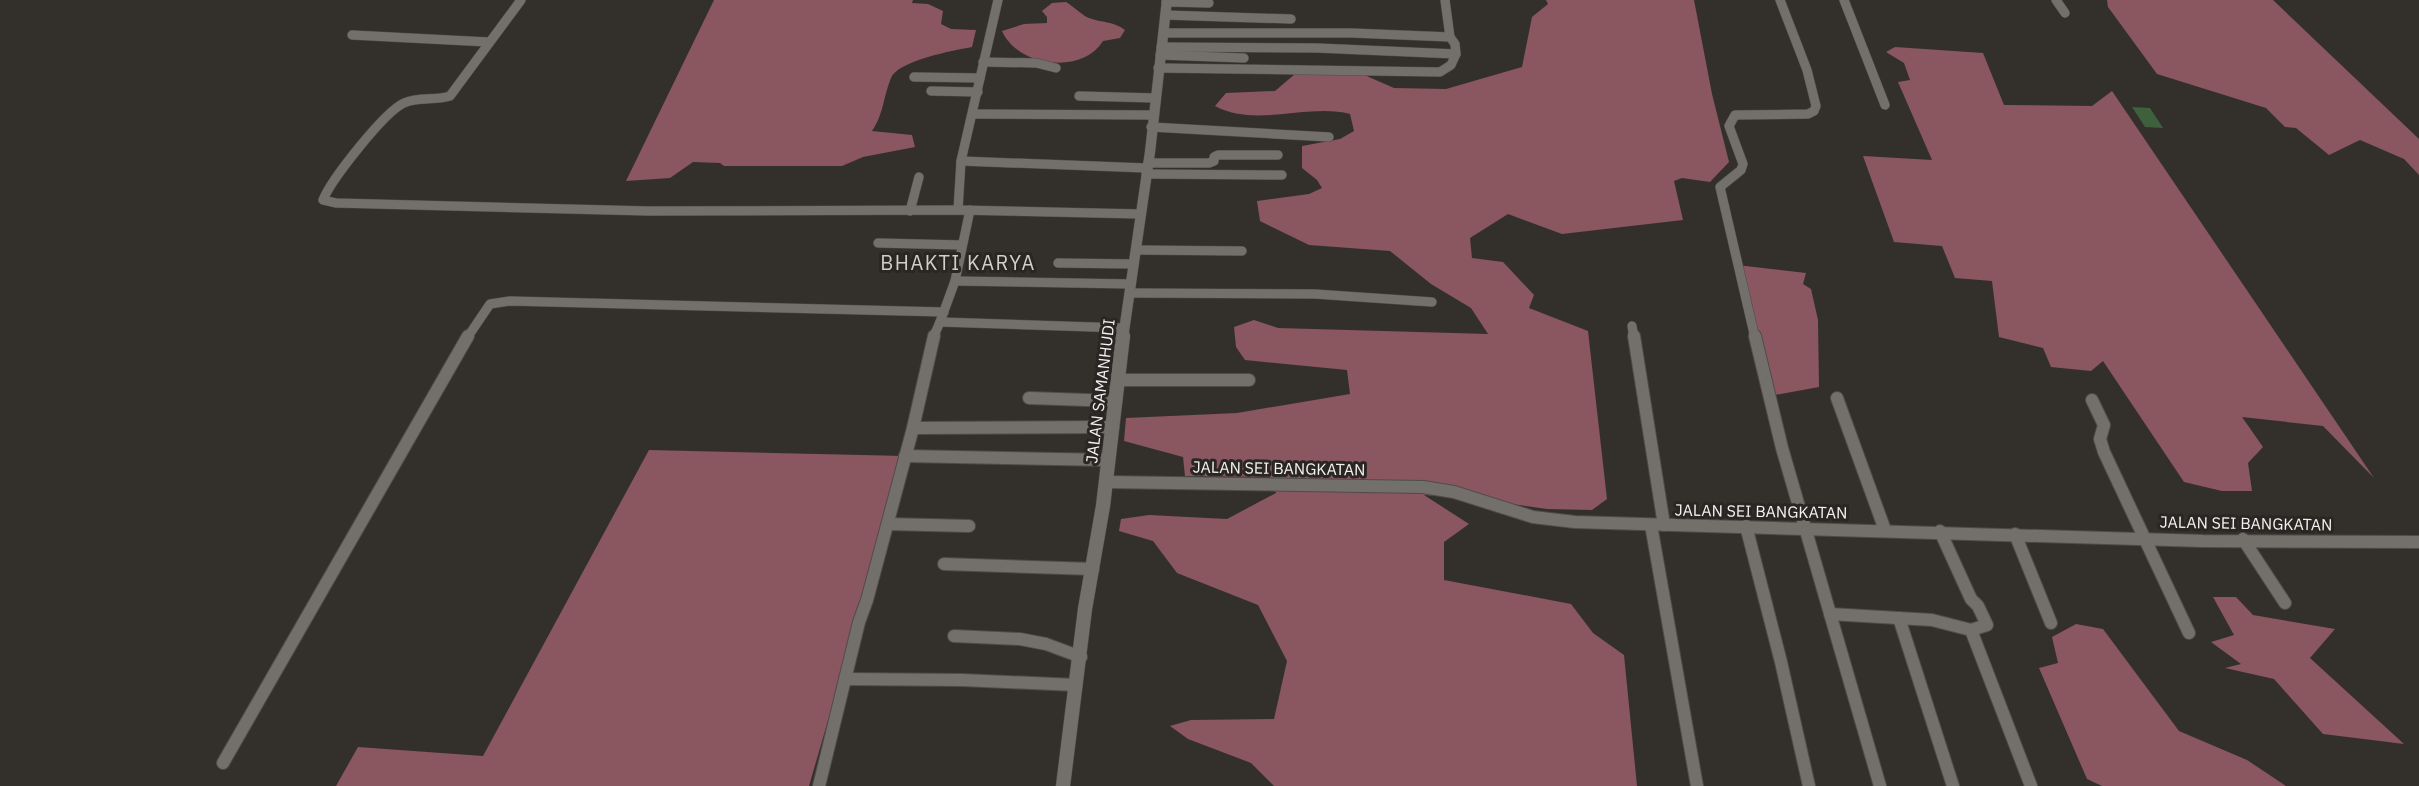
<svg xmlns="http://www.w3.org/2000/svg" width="2419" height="786" viewBox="0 0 2419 786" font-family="'IBM Plex Sans',sans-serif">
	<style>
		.forest { fill: #8a565f }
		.water { fill: #3e603c }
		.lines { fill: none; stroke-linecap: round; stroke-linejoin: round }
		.minor-far1-casing { stroke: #4f4c4a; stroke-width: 10 }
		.minor-casing { stroke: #4f4c4a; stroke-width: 14 }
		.tertiary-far1-casing { stroke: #4f4c4a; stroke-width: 11 }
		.tertiary-casing { stroke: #4f4c4a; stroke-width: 15 }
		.minor-far1 { stroke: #73706b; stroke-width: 9 }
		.minor { stroke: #73706b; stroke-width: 12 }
		.tertiary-far1 { stroke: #73706b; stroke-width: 10 }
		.tertiary { stroke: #73706b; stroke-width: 14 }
		.labels { text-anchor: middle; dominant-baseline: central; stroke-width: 6; stroke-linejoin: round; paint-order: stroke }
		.street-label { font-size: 16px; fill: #f4f2f0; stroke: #292623 }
		.quarter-label { font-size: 20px; letter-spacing: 1.5px; fill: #d2cec9; stroke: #292623 }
	</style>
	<rect width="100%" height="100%" fill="#33302c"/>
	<!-- forest -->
	<g class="forest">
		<path d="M714,0H913L912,3L928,4L943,11L941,24L951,29L976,30L972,47C955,50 897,61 891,78C883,98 884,113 872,131L912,135L915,147L863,157L842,166H724L720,163L693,162L670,178L626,181Z"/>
		<path d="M1546,0H1694L1712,94L1729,162L1710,182L1682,178L1674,181L1683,220L1562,234L1508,214L1470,238L1472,258L1503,262L1534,295L1529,308L1588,331L1607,499L1592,510L1547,509L1469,498L1424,495L1469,524L1444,542V580L1571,604L1593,633L1624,655L1637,786H1274L1251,763L1188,739L1170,726L1191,720L1274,719L1287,661L1258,605L1177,573L1153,541L1119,531L1121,519L1149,515L1227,519L1276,493L1270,477L1185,476L1183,457L1124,441L1126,418L1237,413L1350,394L1347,370L1245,360L1236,347L1234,327L1254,320L1278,328L1488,334L1471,308L1431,284L1390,251L1309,245L1260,221L1257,201L1309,194L1322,188L1317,180L1302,168V146L1340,139L1354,131L1350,114C1308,103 1256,128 1215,106L1226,93L1275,91L1295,74H1362L1394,88L1446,89L1522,67L1532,17L1548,4Z"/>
		<polygon points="2107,0 2273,0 2419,139 2419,175 2404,159 2360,140 2329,155 2296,128 2285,127 2266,108 2157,74 2108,7"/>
		<path d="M1066,2C1073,6 1083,16 1089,18C1102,23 1113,21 1125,30L1120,38L1103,41C1082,75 1018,67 1002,31L1024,24L1047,23V17L1042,11L1052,3Z"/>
		<polygon points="1895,47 1983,53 2004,105 2092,106 2112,91 2374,478 2323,426 2242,417 2263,447 2248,463 2252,491 2222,491 2184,482 2103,361 2091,371 2051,367 2043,348 1999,337 1992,281 1955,278 1942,246 1894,242 1863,156 1932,160 1898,82 1910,80 1904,63 1886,52"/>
		<polygon points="1737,265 1806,273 1803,284 1811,289 1818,320 1819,387 1769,396"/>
		<polygon points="649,450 905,456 809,786 336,786 358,747 483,756"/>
		<polygon points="2213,597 2236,597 2253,615 2335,629 2310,658 2404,744 2323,734 2274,679 2225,668 2241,664 2211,642 2234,635"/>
		<polygon points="2076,624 2103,629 2179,731 2247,760 2286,786 2102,786 2087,779 2039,668 2058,663 2052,637"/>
	</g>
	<!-- water -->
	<polygon class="water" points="2132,107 2150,108 2163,128 2145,127"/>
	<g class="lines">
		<defs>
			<g id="minor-far1">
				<path d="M521,0L450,96C435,101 418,96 404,103C384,112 331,180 323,200L336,203L648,211L958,210L1140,214"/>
				<polyline points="1844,0 1885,105"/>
				<polyline points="2056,0 2065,13"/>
				<polyline points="1166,2 1209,3"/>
				<polyline points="1165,15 1291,19"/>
				<polyline points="1163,33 1352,33 1450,37"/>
				<polyline points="352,35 488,42"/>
				<polyline points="1161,47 1317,48 1456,54"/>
				<polyline points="1160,55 1244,58"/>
				<polyline points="983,62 1036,63 1056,68"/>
				<polyline points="1158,68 1440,72 1451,65 1456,54 1455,44 1450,37 1445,0"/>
				<polyline points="914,77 980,78"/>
				<polyline points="931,91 978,92"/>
				<polyline points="1079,96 1155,98"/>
				<polyline points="973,114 1153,115"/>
				<polyline points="1151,127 1329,137"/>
				<polyline points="961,161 1146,168"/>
				<polyline points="1148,163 1209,163 1214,161 1214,157 1218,155 1278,155"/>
				<polyline points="1146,174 1282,175"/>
				<polyline points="958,210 961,161 998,0"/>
				<polyline points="970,210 955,281 940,322 1124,328"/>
				<polyline points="910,211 919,177"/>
				<polyline points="878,243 962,245"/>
				<polyline points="1136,250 1242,251"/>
				<polyline points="1058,263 1134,264"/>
				<polyline points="955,281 1131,284"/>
				<polyline points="1130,293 1315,294 1432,302"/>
				<polyline points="1632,326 1634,338"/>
				<polyline points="467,338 490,304 510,301 944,312"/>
				<polyline points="933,338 940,322"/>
				<polyline points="1755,338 1720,187 1741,170 1743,164 1729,126 1735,115 1808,114 1814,111 1816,106 1807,70 1780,0"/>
			</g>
			<g id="minor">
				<polyline points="1634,336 1664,525"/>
				<polyline points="1755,336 1782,448 1880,786"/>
				<polyline points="1118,380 1249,380"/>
				<polyline points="1029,398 1116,401"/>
				<polyline points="1837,398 1885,530"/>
				<polyline points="2092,400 2104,425 2100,439 2104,452 2189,633"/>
				<polyline points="913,428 1113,427"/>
				<polyline points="905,456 1109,460"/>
				<polyline points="1106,482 1423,487 1454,492 1533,517 1575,522 2203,541 2419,542"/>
				<polyline points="888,524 969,526"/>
				<polyline points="1651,525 1697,786"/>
				<polyline points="1746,526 1781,662 1809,786"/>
				<polyline points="1940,531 1971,599 1978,606 1987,625 1971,630"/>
				<polyline points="2015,534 2051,623"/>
				<polyline points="2243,539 2285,603"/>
				<polyline points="944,564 1093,569"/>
				<polyline points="1830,614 1932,620 1971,630 2031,786"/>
				<polyline points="1899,618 1953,786"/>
				<polyline points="954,636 1020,639 1046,644 1081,657"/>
				<polyline points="845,679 962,680 1076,685"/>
				<polyline points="223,763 468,336"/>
				<polyline points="819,786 859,622 867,600 913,428 934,336"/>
			</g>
			<polyline id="tertiary-far1" points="1123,338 1150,152 1167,0"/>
			<polyline id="tertiary" points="1063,786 1085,609 1103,506 1123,336"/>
		</defs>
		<!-- minor-far1 casing -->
		<use href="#minor-far1" class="minor-far1-casing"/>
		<!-- minor casing -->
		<use href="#minor" class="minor-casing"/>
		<!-- tertiary-far1 casing -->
		<use href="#tertiary-far1" class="tertiary-far1-casing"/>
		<!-- tertiary casing -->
		<use href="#tertiary" class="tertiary-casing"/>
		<!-- minor-far1 -->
		<use href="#minor-far1" class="minor-far1"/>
		<!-- minor -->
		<use href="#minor" class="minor"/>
		<!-- tertiary-far1 -->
		<use href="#tertiary-far1" class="tertiary-far1"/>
		<!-- tertiary -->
		<use href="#tertiary" class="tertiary"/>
	</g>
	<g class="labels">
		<!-- street labels -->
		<g class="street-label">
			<text transform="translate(1100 391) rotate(-83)">JALAN SAMANHUDI</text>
			<text transform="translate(1279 468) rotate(1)">JALAN SEI BANGKATAN</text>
			<text transform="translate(1761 511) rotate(1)">JALAN SEI BANGKATAN</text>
			<text transform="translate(2246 523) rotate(1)">JALAN SEI BANGKATAN</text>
		</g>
		<!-- quarter labels -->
		<g class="quarter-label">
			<text x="958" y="262">BHAKTI KARYA</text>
		</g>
	</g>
</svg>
